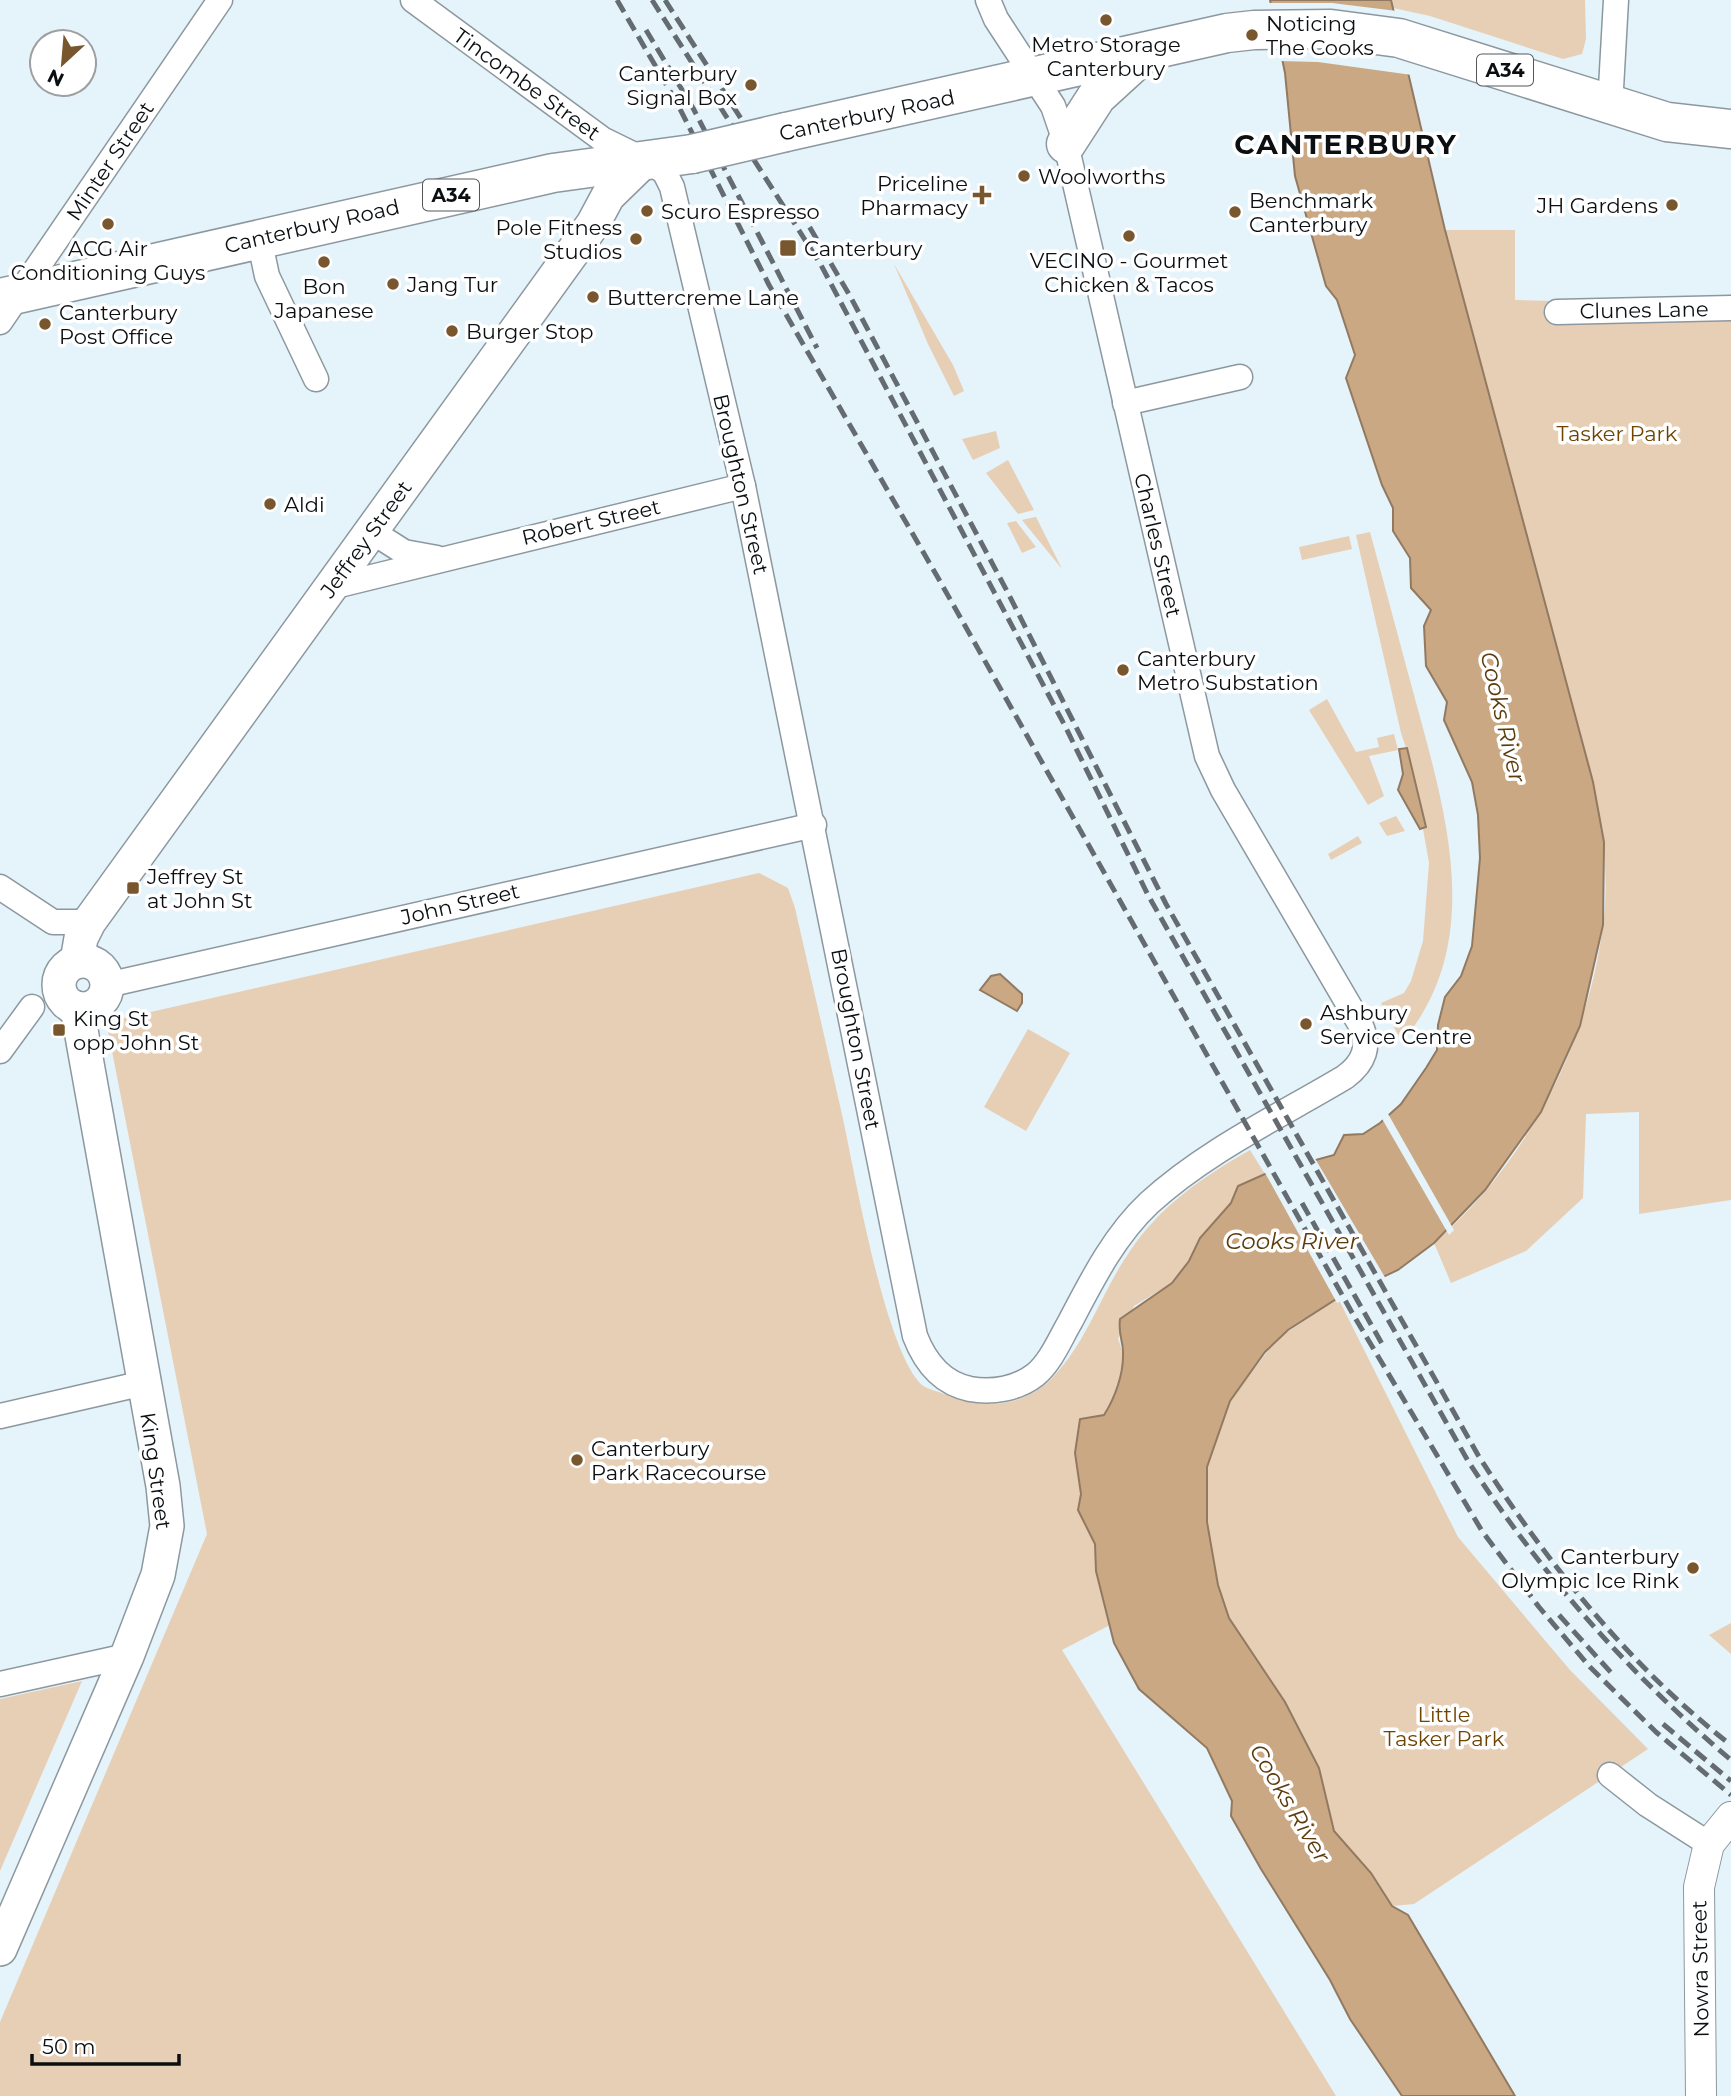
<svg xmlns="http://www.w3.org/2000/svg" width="1731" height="2096" viewBox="0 0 1731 2096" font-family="Montserrat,sans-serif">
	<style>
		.green { fill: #e7cfb5 }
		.water { fill: #caa883; stroke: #917a61; stroke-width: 2 }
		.pier { fill: #e5f3fb }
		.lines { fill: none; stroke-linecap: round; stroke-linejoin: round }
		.minor-casing { stroke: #8c98a0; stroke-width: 27 }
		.tertiary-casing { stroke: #8c98a0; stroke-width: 32 }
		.secondary-casing { stroke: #8c98a0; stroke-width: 36 }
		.trunk-casing { stroke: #8c98a0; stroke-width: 41 }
		.minor { stroke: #fff; stroke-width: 24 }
		.tertiary { stroke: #fff; stroke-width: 30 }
		.secondary { stroke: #fff; stroke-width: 33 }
		.trunk { stroke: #fff; stroke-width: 38 }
		.rail { stroke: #646c71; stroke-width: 5; stroke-dasharray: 14 7; stroke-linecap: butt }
		.trunk-bridge-casing { stroke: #8c98a0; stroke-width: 41; stroke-linecap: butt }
		.trunk-bridge { stroke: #fff; stroke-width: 38 }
		.poi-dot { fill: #79572e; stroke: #fff; stroke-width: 2.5 }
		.labels { text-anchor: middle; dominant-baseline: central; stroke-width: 7; stroke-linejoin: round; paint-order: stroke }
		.shield { fill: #fff; stroke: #545759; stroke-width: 2 }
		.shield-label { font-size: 19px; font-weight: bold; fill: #0b0f12 }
		.poi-label { font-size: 21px; fill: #0b0f12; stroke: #fff; text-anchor: start }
		.street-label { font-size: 21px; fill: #0b0f12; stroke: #fff }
		.park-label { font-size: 21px; fill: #6f4300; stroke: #fff }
		.water-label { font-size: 23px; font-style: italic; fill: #5c3b0d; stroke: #fff }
		.district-label { font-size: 28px; font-weight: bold; letter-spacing: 2px; fill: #0b0f12; stroke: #fff }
	</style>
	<rect width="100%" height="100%" fill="#e5f3fb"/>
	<!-- green -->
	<g class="green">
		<polygon points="1391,0 1585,0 1586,39 1582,54 1563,59 1430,16 1393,8"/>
		<path d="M1445,230H1515V300L1555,301L1731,320V1200L1639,1214V1112L1586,1114L1583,1198L1526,1251L1451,1283L1434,1243C1526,1163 1588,1046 1603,925C1610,877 1602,829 1593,782Z"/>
		<polygon points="894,264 953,365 964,391 954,396 928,344"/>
		<polygon points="996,431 1000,448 973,460 962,439"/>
		<polygon points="1008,460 1034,510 1018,514 986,473"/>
		<polygon points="1035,517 1036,517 1062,569 1022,520"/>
		<polygon points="1016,521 1036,547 1022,553 1007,523"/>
		<path d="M1370,532C1386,590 1401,648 1417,706C1447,817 1485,944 1402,1042L1381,1003L1404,993L1411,981L1423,941L1429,863L1412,766L1401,733L1356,535Z"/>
		<polygon points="1349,536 1352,549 1302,560 1299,547"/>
		<polygon points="1327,699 1356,752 1379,747 1377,738 1394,734 1398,750 1369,756 1384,796 1368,805 1309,710"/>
		<polygon points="1396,816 1405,831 1387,836 1379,823"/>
		<polygon points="1358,836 1362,843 1331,860 1328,854"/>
		<path d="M759,873L788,888L795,908C811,978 827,1048 843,1119C855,1174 885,1351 922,1385C927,1389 936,1391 942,1393C981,1410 1022,1409 1053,1377C1087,1342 1102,1291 1130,1251C1160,1206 1204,1176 1250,1150L1265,1174L1238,1187L1231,1203L1200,1238L1189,1261L1172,1283L1134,1306L1118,1339C1129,1361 1117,1395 1104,1415L1080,1419L1075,1453L1081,1494L1078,1510L1095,1544L1096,1571L1110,1625L1062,1650L1336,2096H0V2022L207,1534L108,1031L122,1029L120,1019Z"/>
		<polygon points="1028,1029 1070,1053 1026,1131 984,1107"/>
		<polygon points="1338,1298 1458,1537 1570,1670 1648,1749 1414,1904 1392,1906 1371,1873 1334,1831 1319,1768 1285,1702 1229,1618 1218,1585 1207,1522 1207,1467 1230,1401 1277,1339"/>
		<polygon points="1731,1623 1731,1654 1709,1635"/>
		<polygon points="82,1681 0,1871 0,1699"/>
	</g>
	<!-- water -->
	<g class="water">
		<path d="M1270,0H1391L1445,230L1593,782L1604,842L1603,925L1580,1026L1541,1112L1485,1190L1434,1243L1398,1270L1338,1298L1288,1330L1265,1352L1230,1401L1207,1467V1522L1218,1585L1229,1618L1285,1702L1319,1768L1334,1831L1371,1873L1392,1906L1408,1915L1515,2096H1402L1350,2019L1330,1980L1261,1869L1231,1816L1232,1801L1207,1748L1139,1689L1114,1643L1096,1571L1095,1544L1078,1510L1081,1494L1075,1453L1080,1419L1104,1415C1115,1398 1124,1373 1123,1352C1123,1340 1118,1335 1120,1319L1172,1283L1189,1261L1200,1238L1231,1203L1238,1186L1265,1174L1334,1155L1344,1135L1363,1134L1380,1123L1401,1104L1426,1068L1437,1050L1438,1025L1445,997L1461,976L1472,946L1480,858L1478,815L1472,782L1444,720L1447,702L1426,666L1424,626L1431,610L1411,588L1410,558L1393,531V508L1382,485L1346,378L1355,355L1337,300L1326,286L1295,176L1285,73Z"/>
		<polygon points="1407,748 1426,827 1420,829 1398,790 1403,774 1399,749"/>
		<polygon points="1000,974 1022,994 1022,1003 1017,1011 980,990 991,976"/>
	</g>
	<!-- pier -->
	<g class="pier">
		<polygon points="1267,3 1332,3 1397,11 1412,75 1318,62 1279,61"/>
		<polygon points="1387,1112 1454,1230 1449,1235 1381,1117"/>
		<polygon points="1313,1155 1386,1279 1337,1303 1264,1171"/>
	</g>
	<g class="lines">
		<defs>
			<g id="minor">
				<path d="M413,0L602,139L655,165L665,173L672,187L743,486L915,1336C925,1362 941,1383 970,1389C992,1393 1017,1389 1035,1375C1051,1362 1060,1339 1070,1322C1092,1280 1114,1236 1149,1203C1206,1151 1278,1117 1345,1077C1364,1063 1371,1046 1360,1024L1223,790L1207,756L1066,144L1053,106L996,19L988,0"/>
				<polyline points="1610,106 1616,0"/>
				<polyline points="259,238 267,276 316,379"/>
				<polyline points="1557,312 1731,308"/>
				<polyline points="0,322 220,0"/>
				<polyline points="1125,403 1240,377"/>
				<polyline points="371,531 404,552 437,558"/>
				<polyline points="331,587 743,486"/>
				<polyline points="0,887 53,922 89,922"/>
				<polyline points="107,985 814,825"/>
				<polyline points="0,1051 32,1007"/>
				<polyline points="0,1416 144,1383"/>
				<polyline points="0,1684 127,1656"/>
				<polyline points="1610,1775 1648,1805 1709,1844"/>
			</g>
			<polyline id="tertiary" points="1701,2096 1699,1887 1709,1844 1731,1817"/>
			<g id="secondary">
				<polyline points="77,961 81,938 89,922 593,224 608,196 645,160"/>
				<circle cx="83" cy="985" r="24"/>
				<polyline points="0,1949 127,1656 158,1575 167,1526 163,1486 77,1008"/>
			</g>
			<g id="trunk">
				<polyline points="786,132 1227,33 1254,30 1331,29 1399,38 1667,122 1731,129"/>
				<polyline points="1066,144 1097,96 1143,54"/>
				<polyline points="0,298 553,173 692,154"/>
			</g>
		</defs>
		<!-- minor casing -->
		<use href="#minor" class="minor-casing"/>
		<!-- tertiary casing -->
		<use href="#tertiary" class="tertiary-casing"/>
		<!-- secondary casing -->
		<use href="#secondary" class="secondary-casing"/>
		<!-- trunk casing -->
		<use href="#trunk" class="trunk-casing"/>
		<!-- minor -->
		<use href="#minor" class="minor"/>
		<!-- tertiary -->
		<use href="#tertiary" class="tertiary"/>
		<!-- secondary -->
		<use href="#secondary" class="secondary"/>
		<!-- trunk -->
		<use href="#trunk" class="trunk"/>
		<!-- rail -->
		<g class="rail">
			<polyline points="617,0 677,103 769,285 937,576 1354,1316 1482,1531 1539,1607 1590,1667 1656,1732 1731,1795"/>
			<path d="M652,0L821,265L1065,726L1148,895L1468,1461C1541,1574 1628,1673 1731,1760"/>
			<polyline points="665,0 765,156"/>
			<polyline points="646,30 693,108 817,348"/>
			<path d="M799,209L850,296L1008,593L1166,904L1478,1455C1547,1563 1630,1667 1731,1745"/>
			<polyline points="1302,1203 1385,1349"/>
			<polyline points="1559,1615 1615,1677"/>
			<polyline points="1663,1724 1731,1781"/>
		</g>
		<defs>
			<polyline id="trunk-bridge" points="692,154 786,132"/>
		</defs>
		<!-- trunk-bridge casing -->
		<use href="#trunk-bridge" class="trunk-bridge-casing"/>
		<!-- trunk-bridge -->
		<use href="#trunk-bridge" class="trunk-bridge"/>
	</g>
	<!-- markers -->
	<g class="poi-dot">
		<circle cx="1106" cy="20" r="7"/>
		<circle cx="1252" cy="35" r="7"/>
		<circle cx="751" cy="85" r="7"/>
		<circle cx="1024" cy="176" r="7"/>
		<path d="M978.5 184.5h7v7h7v7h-7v7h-7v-7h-7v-7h7z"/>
		<circle cx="1672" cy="205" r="7"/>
		<circle cx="647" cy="211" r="7"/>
		<circle cx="1235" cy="212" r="7"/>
		<circle cx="108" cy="224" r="7"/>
		<circle cx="1129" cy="236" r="7"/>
		<circle cx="636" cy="239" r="7"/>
		<rect x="779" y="239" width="18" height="18" rx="3.5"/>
		<circle cx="324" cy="262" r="7"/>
		<circle cx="393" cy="284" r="7"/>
		<circle cx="593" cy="297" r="7"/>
		<circle cx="45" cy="324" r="7"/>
		<circle cx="452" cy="331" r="7"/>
		<circle cx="270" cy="504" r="7"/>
		<circle cx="1123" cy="670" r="7"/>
		<rect x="126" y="881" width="14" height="14" rx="3.5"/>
		<circle cx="1306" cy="1024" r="7"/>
		<rect x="52" y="1023" width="14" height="14" rx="3.5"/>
		<circle cx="577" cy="1460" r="7"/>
		<circle cx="1693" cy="1568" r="7"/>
	</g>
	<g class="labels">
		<!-- shield labels -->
		<g class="shield">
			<rect x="1477" y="54.5" width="56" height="31" rx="5"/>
			<rect x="423" y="179.5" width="56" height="31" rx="5"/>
		</g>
		<g class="shield-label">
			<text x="1505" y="70">A34</text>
			<text x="451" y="195">A34</text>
		</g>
		<!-- poi labels -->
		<g class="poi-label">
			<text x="1266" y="23">Noticing<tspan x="1266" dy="24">The Cooks</tspan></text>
			<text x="1106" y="44" text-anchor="middle">Metro Storage<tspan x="1106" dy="24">Canterbury</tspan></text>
			<text x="737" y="73" text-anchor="end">Canterbury<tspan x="737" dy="24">Signal Box</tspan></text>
			<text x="1038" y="176">Woolworths</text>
			<text x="968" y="183" text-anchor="end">Priceline<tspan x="968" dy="24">Pharmacy</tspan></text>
			<text x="1249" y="200">Benchmark<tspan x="1249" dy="24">Canterbury</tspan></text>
			<text x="1658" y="205" text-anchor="end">JH Gardens</text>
			<text x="661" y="211">Scuro Espresso</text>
			<text x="622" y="227" text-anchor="end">Pole Fitness<tspan x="622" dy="24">Studios</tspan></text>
			<text x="108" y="248" text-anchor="middle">ACG Air<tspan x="108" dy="24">Conditioning Guys</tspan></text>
			<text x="804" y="248">Canterbury</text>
			<text x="1129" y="260" text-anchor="middle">VECINO - Gourmet<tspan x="1129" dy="24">Chicken &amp; Tacos</tspan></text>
			<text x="407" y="284">Jang Tur</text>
			<text x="324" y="286" text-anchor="middle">Bon<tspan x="324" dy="24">Japanese</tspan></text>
			<text x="607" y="297">Buttercreme Lane</text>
			<text x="59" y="312">Canterbury<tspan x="59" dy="24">Post Office</tspan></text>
			<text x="466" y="331">Burger Stop</text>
			<text x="284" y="504">Aldi</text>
			<text x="1137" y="658">Canterbury<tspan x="1137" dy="24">Metro Substation</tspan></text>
			<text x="147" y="876">Jeffrey St<tspan x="147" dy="24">at John St</tspan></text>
			<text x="1320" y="1012">Ashbury<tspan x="1320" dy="24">Service Centre</tspan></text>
			<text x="73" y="1018">King St<tspan x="73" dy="24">opp John St</tspan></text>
			<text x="591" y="1448">Canterbury<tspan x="591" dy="24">Park Racecourse</tspan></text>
			<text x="1679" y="1556" text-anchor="end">Canterbury<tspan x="1679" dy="24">Olympic Ice Rink</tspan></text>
		</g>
		<!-- street labels -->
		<g class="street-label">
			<text transform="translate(527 84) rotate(36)">Tincombe Street</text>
			<text transform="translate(867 115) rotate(-12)">Canterbury Road</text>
			<text transform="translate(110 161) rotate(-56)">Minter Street</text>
			<text transform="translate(312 226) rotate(-13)">Canterbury Road</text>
			<text transform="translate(1644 310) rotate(-1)">Clunes Lane</text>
			<text transform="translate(741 484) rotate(77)">Broughton Street</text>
			<text transform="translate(591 522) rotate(-13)">Robert Street</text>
			<text transform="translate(366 539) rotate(-54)">Jeffrey Street</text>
			<text transform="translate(1158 545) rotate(77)">Charles Street</text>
			<text transform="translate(460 904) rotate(-13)">John Street</text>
			<text transform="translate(856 1039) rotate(79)">Broughton Street</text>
			<text transform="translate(156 1471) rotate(82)">King Street</text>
			<text transform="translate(1700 1969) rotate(-91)">Nowra Street</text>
		</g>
		<!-- park labels -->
		<g class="park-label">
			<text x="1617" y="433">Tasker Park</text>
			<text x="1444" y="1714">Little<tspan x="1444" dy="24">Tasker Park</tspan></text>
		</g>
		<!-- water labels -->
		<g class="water-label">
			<text transform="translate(1503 717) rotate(77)">Cooks River</text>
			<text x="1292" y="1241">Cooks River</text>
			<text transform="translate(1290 1803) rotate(59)">Cooks River</text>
		</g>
		<!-- district labels -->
		<g class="district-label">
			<text x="1346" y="144">CANTERBURY</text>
		</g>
	</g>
	<!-- north arrow -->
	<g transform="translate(63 63) rotate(206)"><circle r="33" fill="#ffffff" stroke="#9d9fa0" stroke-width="2"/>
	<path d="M0-5L12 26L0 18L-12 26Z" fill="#79572e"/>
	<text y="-10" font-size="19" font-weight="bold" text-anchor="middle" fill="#0b0f12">N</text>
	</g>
	<!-- scale -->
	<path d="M32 2054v10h147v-10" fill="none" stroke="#0b0f12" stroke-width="3.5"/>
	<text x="42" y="2054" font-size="21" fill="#0b0f12" stroke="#ffffff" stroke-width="5" paint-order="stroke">50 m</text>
</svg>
